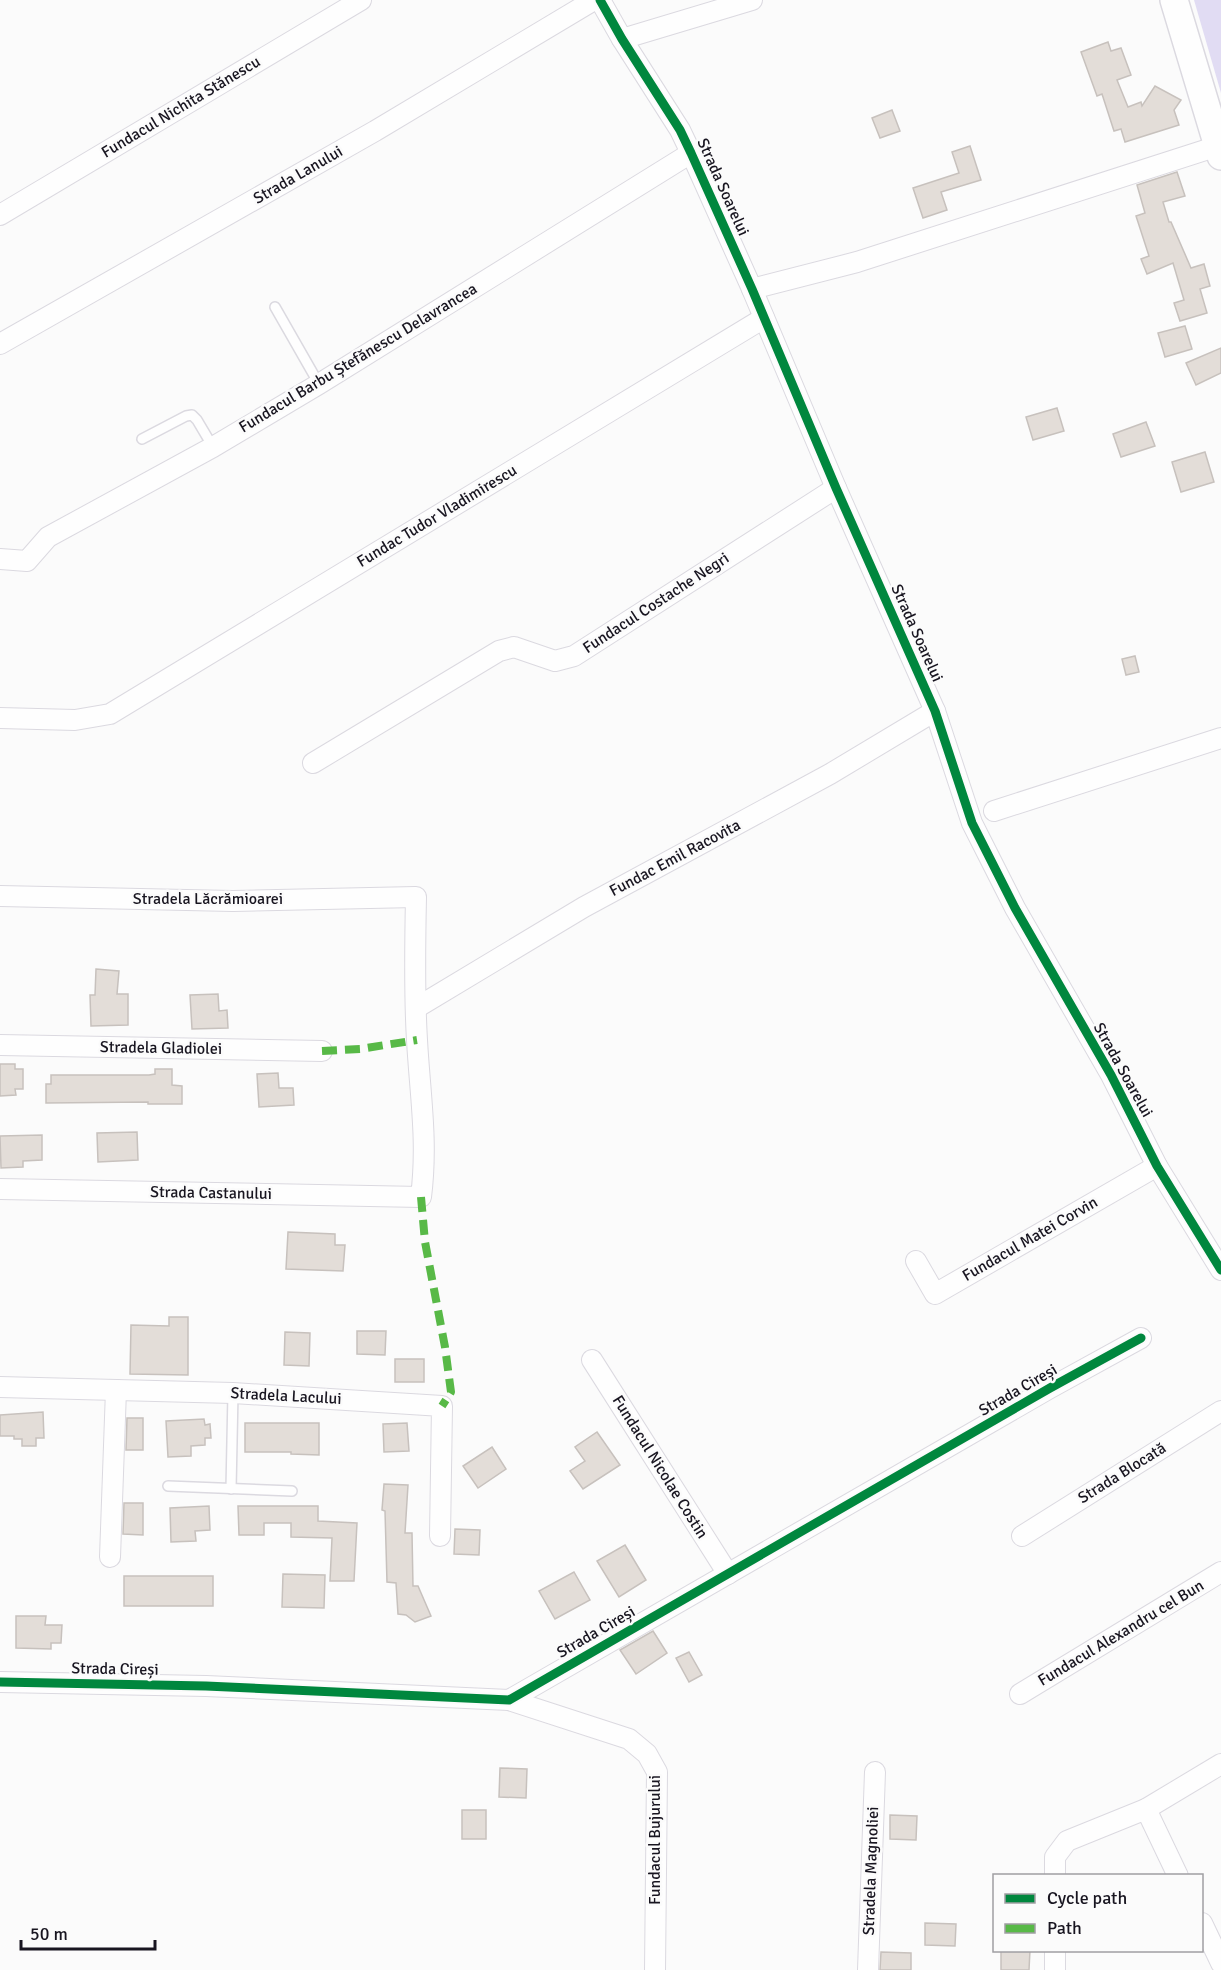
<svg xmlns="http://www.w3.org/2000/svg" width="1221" height="1970" viewBox="0 0 1221 1970" font-family="Signika,sans-serif">
	<style>
		.green { fill: #e1dcf3 }
		.building { fill: #e3ddd8; stroke: #c7c1bd; stroke-width: 1.5 }
		.lines { fill: none; stroke-linecap: round; stroke-linejoin: round }
		.lane-casing { stroke: #dbd9e0; stroke-width: 12 }
		.street-casing { stroke: #dbd9e0; stroke-width: 22 }
		.secondary-casing { stroke: #dbd9e0; stroke-width: 30 }
		.lane { stroke: #fefefe; stroke-width: 9 }
		.street { stroke: #fefefe; stroke-width: 20 }
		.secondary { stroke: #fefefe; stroke-width: 27 }
		.quiet { stroke: #58b947; stroke-width: 8; stroke-dasharray: 15 8; stroke-linecap: butt }
		.cycleway-casing { stroke: #fbfbfb; stroke-width: 13 }
		.cycleway { stroke: #00873e; stroke-width: 9 }
		.labels { text-anchor: middle; dominant-baseline: central; stroke-width: 5; stroke-linejoin: round; paint-order: stroke }
		.street-label { font-size: 16px; fill: #181520; stroke: #fbfbfb }
	</style>
	<rect width="100%" height="100%" fill="#fbfbfb"/>
	<!-- green -->
	<polygon class="green" points="1194,0 1221,0 1221,93"/>
	<!-- building -->
	<g class="building">
		<polygon points="1108,42 1111,51 1121,48 1131,75 1117,80 1128,107 1141,102 1142,106 1155,86 1181,100 1174,110 1179,125 1125,142 1121,129 1114,131 1102,94 1097,96 1081,52"/>
		<polygon points="892,110 900,131 880,138 872,118"/>
		<polygon points="970,146 981,180 941,192 947,210 923,218 913,188 959,173 952,152"/>
		<polygon points="1177,172 1185,196 1163,202 1169,222 1171,222 1191,268 1204,264 1210,286 1200,289 1207,313 1180,321 1174,303 1184,300 1173,263 1147,274 1141,259 1149,256 1136,216 1145,213 1137,185"/>
		<polygon points="1185,326 1192,349 1165,357 1158,333"/>
		<polygon points="1221,348 1221,373 1196,385 1186,363"/>
		<polygon points="1057,408 1064,431 1033,440 1026,417"/>
		<polygon points="1146,422 1155,446 1121,457 1113,434"/>
		<polygon points="1205,452 1214,482 1181,492 1172,462"/>
		<polygon points="1135,656 1139,672 1126,675 1122,659"/>
		<polygon points="96,969 119,971 117,994 128,994 128,1025 91,1026 90,995 95,995"/>
		<polygon points="218,994 219,1011 227,1010 228,1028 192,1029 190,995"/>
		<polygon points="0,1064 15,1064 15,1069 23,1069 23,1089 15,1089 16,1095 0,1096"/>
		<polygon points="155,1069 172,1069 172,1085 182,1086 182,1104 148,1104 148,1102 46,1103 46,1084 51,1084 51,1075 149,1075 155,1074"/>
		<polygon points="278,1073 279,1088 293,1088 294,1105 259,1107 257,1074"/>
		<polygon points="137,1132 138,1160 98,1162 97,1133"/>
		<polygon points="42,1135 42,1160 23,1161 23,1167 1,1168 0,1136"/>
		<polygon points="288,1232 335,1234 335,1245 345,1245 343,1271 286,1269"/>
		<polygon points="169,1317 188,1317 188,1375 130,1374 131,1325 169,1326"/>
		<polygon points="357,1331 386,1331 385,1355 357,1354"/>
		<polygon points="285,1332 310,1333 309,1366 284,1365"/>
		<rect x="395" y="1359" width="29" height="23"/>
		<polygon points="43,1412 44,1438 36,1438 36,1446 22,1446 22,1439 14,1439 14,1436 0,1436 0,1415"/>
		<polygon points="127,1418 143,1418 143,1450 126,1450"/>
		<polygon points="204,1419 205,1425 210,1424 211,1438 205,1438 205,1445 191,1446 191,1456 168,1457 166,1421"/>
		<polygon points="245,1423 319,1423 319,1455 291,1454 291,1452 245,1452"/>
		<polygon points="407,1423 409,1451 384,1452 383,1424"/>
		<polygon points="597,1432 620,1465 583,1489 570,1471 585,1461 575,1447"/>
		<polygon points="492,1447 506,1469 478,1488 463,1466"/>
		<polygon points="384,1484 408,1485 405,1533 412,1533 413,1586 418,1586 431,1616 415,1622 406,1615 398,1614 396,1583 387,1582 385,1511 382,1510"/>
		<polygon points="124,1503 143,1503 143,1535 123,1534"/>
		<polygon points="209,1506 210,1530 195,1531 196,1541 171,1542 170,1508"/>
		<polygon points="238,1506 318,1506 318,1521 357,1523 354,1581 330,1581 332,1538 291,1537 291,1523 264,1523 264,1535 239,1535"/>
		<polygon points="455,1529 480,1530 479,1555 454,1554"/>
		<polygon points="625,1545 646,1580 619,1597 597,1561"/>
		<polygon points="574,1572 590,1600 555,1619 539,1591"/>
		<polygon points="283,1574 325,1575 324,1608 282,1607"/>
		<rect x="124" y="1576" width="89" height="30"/>
		<polygon points="16,1616 46,1616 45,1625 62,1625 61,1643 51,1643 51,1649 16,1648"/>
		<polygon points="653,1631 667,1653 636,1674 620,1650"/>
		<polygon points="689,1652 702,1675 689,1682 676,1658"/>
		<polygon points="500,1768 527,1769 526,1798 499,1797"/>
		<rect x="462" y="1810" width="24" height="29"/>
		<polygon points="890,1815 917,1816 916,1840 890,1839"/>
		<polygon points="925,1923 956,1924 955,1946 925,1945"/>
		<polygon points="1001,1950 1030,1950 1029,1970 1001,1970"/>
		<polygon points="881,1952 911,1953 911,1970 880,1970"/>
	</g>
	<g class="lines">
		<defs>
			<g id="lane">
				<polyline points="275,307 319,384"/>
				<polyline points="142,439 186,416 192,415 197,420 213,447"/>
				<polyline points="168,1486 292,1491"/>
				<polyline points="231,1489 233,1393"/>
			</g>
			<g id="street">
				<polyline points="600,0 622,39 680,130 691,153 752,289 836,488 935,711 972,823 1015,908 1111,1075 1157,1166 1221,1270"/>
				<polyline points="622,39 752,0"/>
				<polyline points="0,215 361,0"/>
				<polyline points="752,289 857,262 1218,146"/>
				<polyline points="0,344 375,131 594,0"/>
				<polyline points="0,559 27,561 48,537 213,447 319,384 691,153"/>
				<polyline points="0,718 75,720 110,714 764,318"/>
				<polyline points="313,763 499,651 514,647 555,661 574,656 836,488"/>
				<polyline points="994,811 1221,738"/>
				<path d="M0,896L233,901L416,897C415,944 414,992 417,1040C420,1095 428,1141 421,1197L0,1189"/>
				<polyline points="416,1008 584,907 830,774 935,711"/>
				<polyline points="0,1045 322,1051"/>
				<polyline points="916,1261 935,1294 1157,1166"/>
				<polyline points="592,1360 728,1574"/>
				<polyline points="0,1387 233,1393 442,1406 440,1536"/>
				<polyline points="1022,1536 1221,1411"/>
				<polyline points="110,1557 116,1390"/>
				<polyline points="0,1682 206,1686 509,1700 1050,1388 1141,1338"/>
				<polyline points="1020,1694 1221,1572"/>
				<polyline points="509,1700 629,1739 647,1754 657,1772 655,1970"/>
				<polyline points="1146,1809 1221,1764"/>
				<polyline points="1055,1876 1055,1857 1067,1841 1146,1809 1178,1876"/>
				<polyline points="1202,1923 1221,1963"/>
				<polyline points="868,1970 875,1772"/>
				<polyline points="1055,1970 1055,1950"/>
			</g>
			<polyline id="secondary" points="1174,0 1221,156"/>
		</defs>
		<!-- lane casing -->
		<use href="#lane" class="lane-casing"/>
		<!-- street casing -->
		<use href="#street" class="street-casing"/>
		<!-- secondary casing -->
		<use href="#secondary" class="secondary-casing"/>
		<!-- lane -->
		<use href="#lane" class="lane"/>
		<!-- street -->
		<use href="#street" class="street"/>
		<!-- secondary -->
		<use href="#secondary" class="secondary"/>
		<!-- quiet -->
		<g class="quiet">
			<polyline points="322,1051 360,1049 417,1040"/>
			<polyline points="421,1197 425,1242 445,1347 451,1392 442,1406"/>
		</g>
		<defs>
			<g id="cycleway">
				<polyline points="600,0 622,39 680,130 691,153 752,289 836,488 935,711 972,823 1015,908 1111,1075 1157,1166 1221,1270"/>
				<polyline points="0,1682 206,1686 509,1700 1050,1388 1141,1338"/>
			</g>
		</defs>
		<!-- cycleway casing -->
		<use href="#cycleway" class="cycleway-casing"/>
		<!-- cycleway -->
		<use href="#cycleway" class="cycleway"/>
	</g>
	<g class="labels">
		<!-- street labels -->
		<g class="street-label">
			<text transform="translate(181 107) rotate(-31)">Fundacul Nichita Stănescu</text>
			<text transform="translate(298 175) rotate(-30)">Strada Lanului</text>
			<text transform="translate(723 187) rotate(66)">Strada Soarelui</text>
			<text transform="translate(358 358) rotate(-31)">Fundacul Barbu Ștefănescu Delavrancea</text>
			<text transform="translate(437 516) rotate(-31)">Fundac Tudor Vladimirescu</text>
			<text transform="translate(656 603) rotate(-33)">Fundacul Costache Negri</text>
			<text transform="translate(917 633) rotate(66)">Strada Soarelui</text>
			<text transform="translate(675 858) rotate(-28)">Fundac Emil Racovita</text>
			<text x="208" y="899">Stradela Lăcrămioarei</text>
			<text transform="translate(161 1048) rotate(1)">Stradela Gladiolei</text>
			<text transform="translate(1123 1070) rotate(61)">Strada Soarelui</text>
			<text transform="translate(211 1193) rotate(1)">Strada Castanului</text>
			<text transform="translate(1030 1239) rotate(-30)">Fundacul Matei Corvin</text>
			<text transform="translate(1018 1390) rotate(-30)">Strada Cireși</text>
			<text transform="translate(286 1396) rotate(3)">Stradela Lacului</text>
			<text transform="translate(660 1467) rotate(58)">Fundacul Nicolae Costin</text>
			<text transform="translate(1122 1473) rotate(-32)">Strada Blocată</text>
			<text transform="translate(596 1632) rotate(-30)">Strada Cireși</text>
			<text transform="translate(1121 1633) rotate(-31)">Fundacul Alexandru cel Bun</text>
			<text transform="translate(115 1669) rotate(1)">Strada Cireși</text>
			<text transform="translate(655 1840) rotate(-90)">Fundacul Bujurului</text>
			<text transform="translate(871 1871) rotate(-88)">Stradela Magnoliei</text>
		</g>
	</g>
	<!-- legend -->
	<rect x="993" y="1874" width="210" height="78" fill="#fbfbfb" stroke="#a09fa3" stroke-width="1.5"/>
	<rect x="1005" y="1894" width="30" height="9" fill="#00873e" stroke="#a09fa3" stroke-width="1.5"/>
	<text x="1047" y="1904" font-size="18" fill="#181520">Cycle path</text>
	<rect x="1005" y="1924" width="30" height="9" fill="#58b947" stroke="#a09fa3" stroke-width="1.5"/>
	<text x="1047" y="1934" font-size="18" fill="#181520">Path</text>
	<!-- scale -->
	<path d="M21 1940v9h134v-9" fill="none" stroke="#181520" stroke-width="3"/>
	<text x="30" y="1940" font-size="18" fill="#181520" stroke="#fbfbfb" stroke-width="4.5" paint-order="stroke">50 m</text>
</svg>
